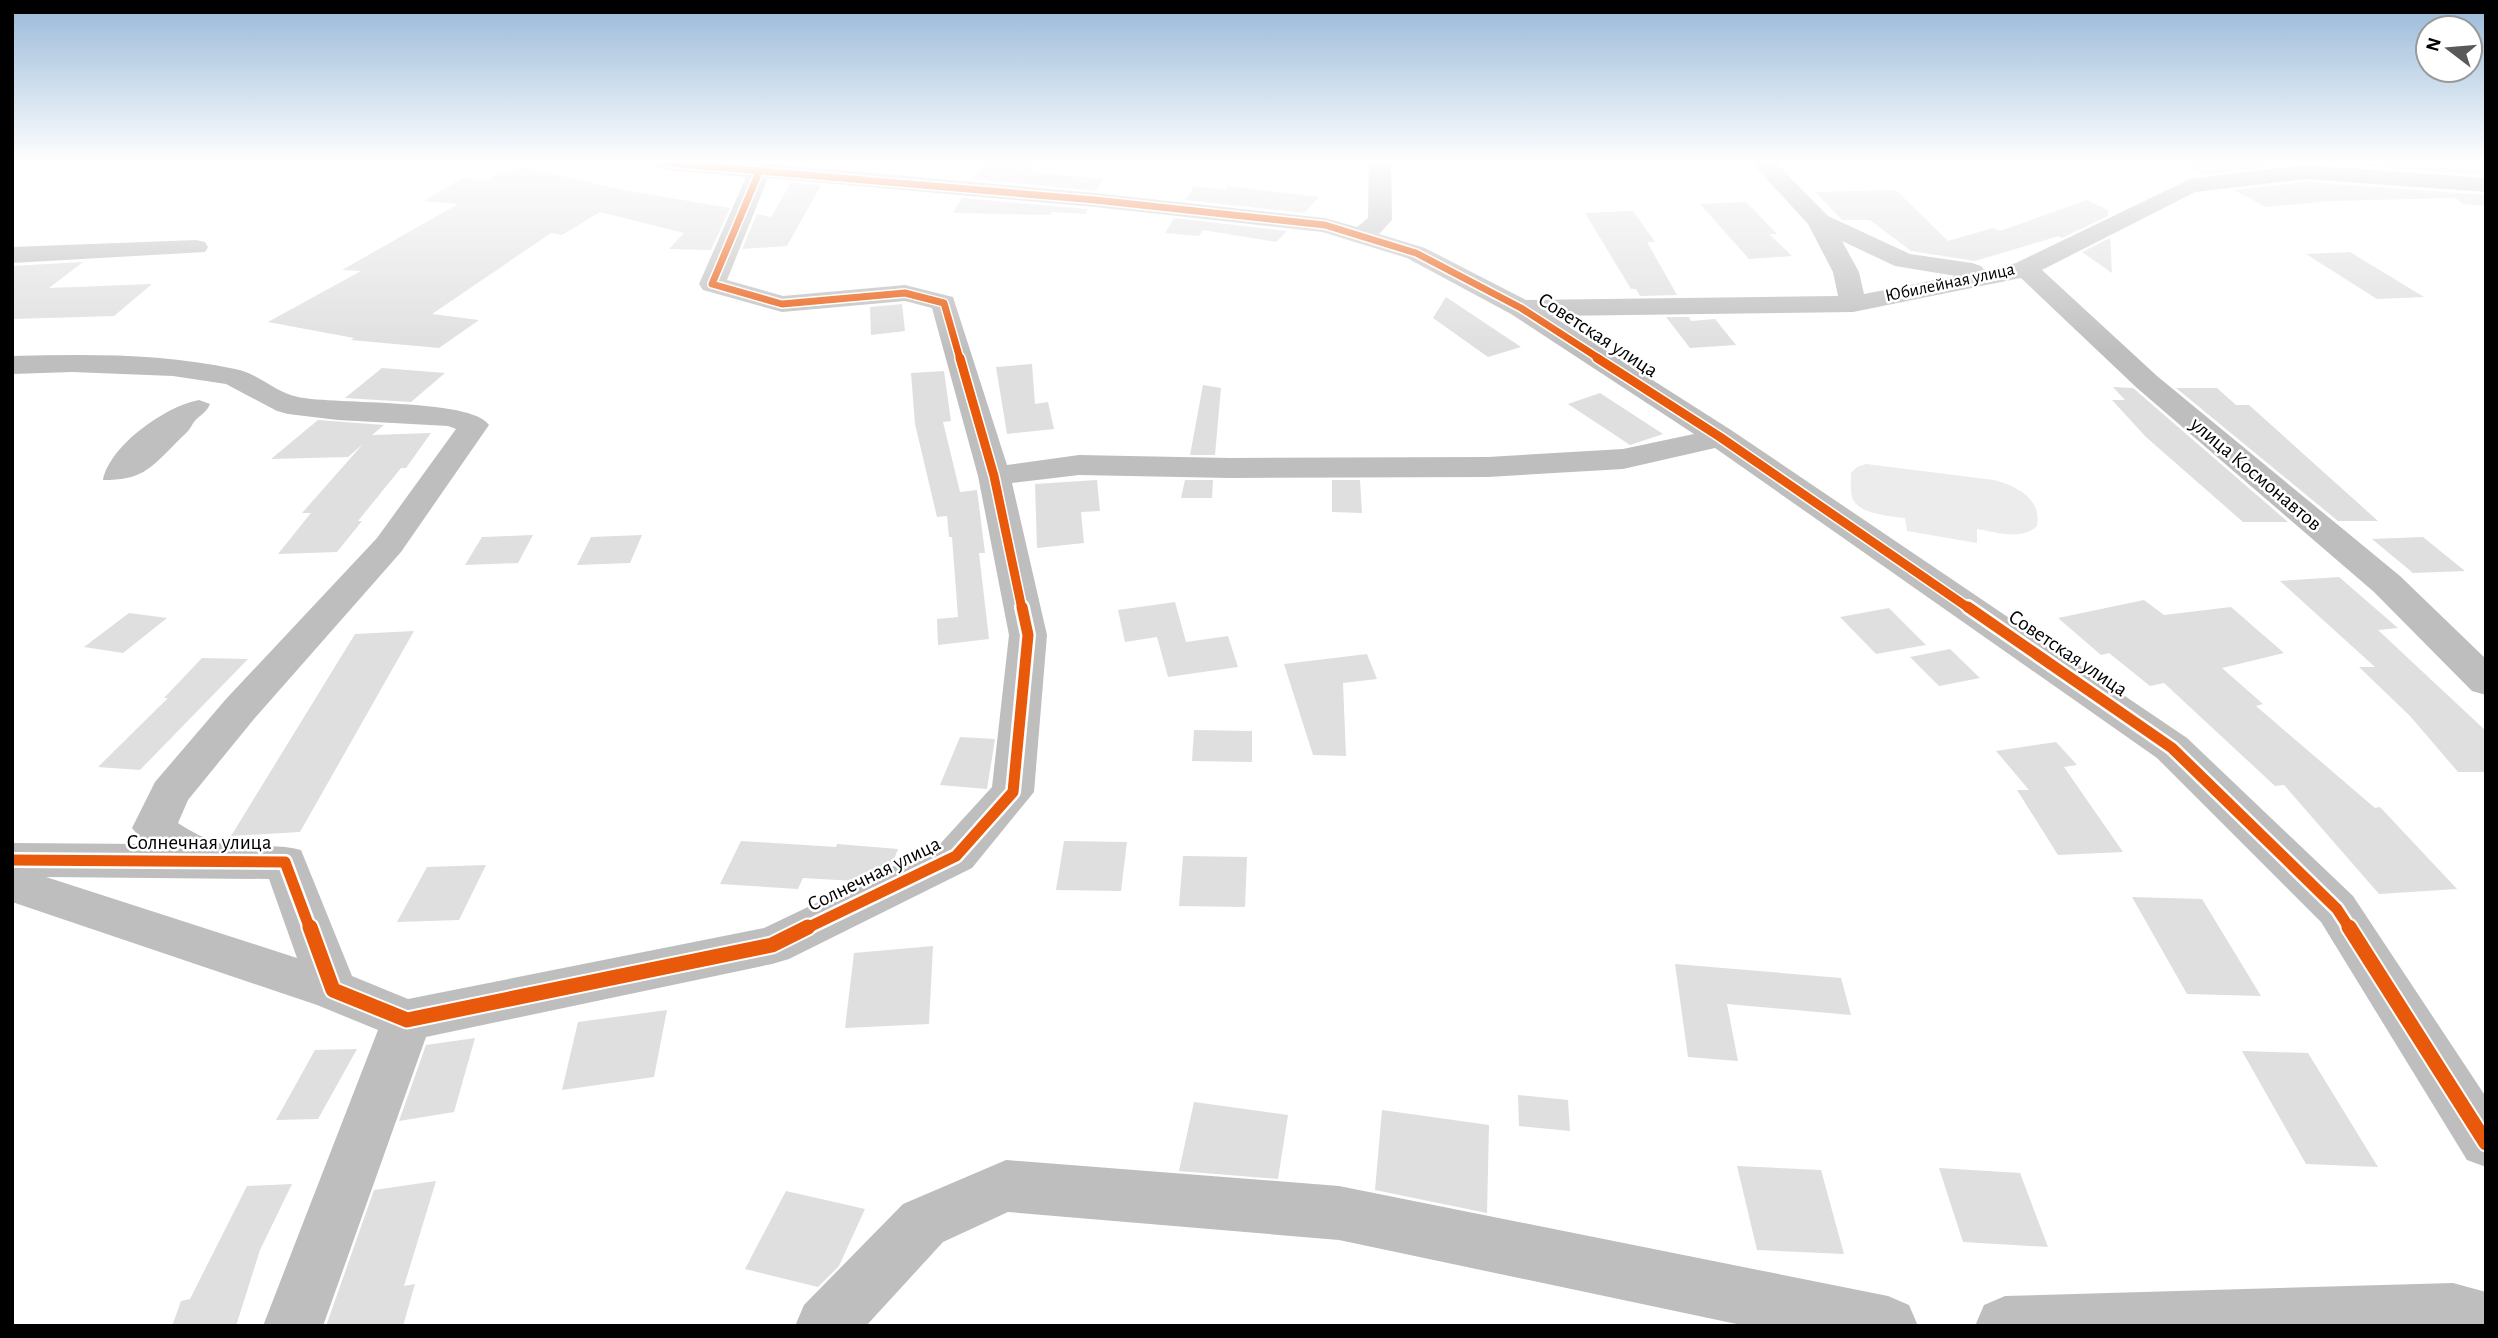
<svg xmlns="http://www.w3.org/2000/svg" width="2498" height="1338" viewBox="0 0 2498 1338" font-family="'Alegreya Sans',sans-serif">
	<style>
		.green { fill: #ececec }
		.water { fill: #bfbfbf }
		.building { fill: #dfdfdf }
		.lines { fill: none; stroke-linecap: round; stroke-linejoin: round }
		.minor { fill: #bebebe; fill-rule: evenodd }
		.cycleway-far3-casing { stroke: #fff; stroke-width: 10 }
		.cycleway-far2-casing { stroke: #fff; stroke-width: 12 }
		.cycleway-far1-casing { stroke: #fff; stroke-width: 16 }
		.cycleway-casing { stroke: #fff; stroke-width: 19 }
		.cycleway-far3 { stroke: #e8590c; stroke-width: 7 }
		.cycleway-far2 { stroke: #e8590c; stroke-width: 9 }
		.cycleway-far1 { stroke: #e8590c; stroke-width: 11 }
		.cycleway { stroke: #e8590c; stroke-width: 15 }
		.labels { text-anchor: middle; dominant-baseline: central; stroke-width: 5; stroke-linejoin: round; paint-order: stroke }
		.far-street-label { font-size: 18px; fill: #000; stroke: #fff }
		.street-label { font-size: 21px; fill: #000; stroke: #fff }
	</style>
	<rect width="100%" height="100%" fill="#fff"/>
	<!-- green -->
	<path class="green" d="M1866,464L1994,480C2016,486 2042,498 2037,526C2022,541 1995,532 1977,529V543L1907,531L1905,518C1890,516 1858,515 1852,497C1850,490 1851,480 1851,473L1857,467Z"/>
	<!-- water -->
	<path class="water" d="M199,400L210,404C206,414 197,416 192,425C188,433 181,437 174,445C149,470 141,480 103,480C110,445 166,406 199,400Z"/>
	<!-- building -->
	<g class="building">
		<polygon points="983,163 1042,163 1032,172 1103,179 1097,191 973,179"/>
		<polygon points="2182,163 2298,163 2204,175"/>
		<polygon points="2317,163 2394,163 2486,171 2486,175"/>
		<polygon points="519,166 623,190 730,208 711,250 669,249 684,233 600,212 562,235 551,233 432,314 479,320 439,348 351,340 354,338 268,322 361,271 342,270 458,204 424,201 462,178 486,180"/>
		<polygon points="2305,182 2486,195 2486,206 2462,204 2456,198 2330,201 2266,207 2234,190"/>
		<polygon points="791,183 821,185 787,246 742,249 757,214 771,217"/>
		<polygon points="1194,186 1225,190 1228,186 1319,197 1304,213 1185,200"/>
		<polygon points="1896,190 1948,241 1993,228 2000,231 2087,200 2108,210 2108,216 2062,238 2059,236 1975,261 1911,251 1870,220 1842,220 1815,192"/>
		<polygon points="962,198 1088,209 1086,214 1052,212 1051,215 953,213"/>
		<polygon points="1746,202 1777,234 1769,234 1792,256 1749,259 1700,204"/>
		<polygon points="1633,211 1655,242 1647,242 1677,295 1640,296 1636,289 1631,289 1585,213"/>
		<polygon points="1174,218 1287,231 1276,242 1203,230 1199,236 1165,233"/>
		<polygon points="2110,238 2111,253 2112,273 2082,252"/>
		<polygon points="2350,252 2424,297 2377,299 2306,254"/>
		<polygon points="83,262 49,288 152,284 114,316 12,319 12,266"/>
		<polygon points="1446,297 1521,347 1488,357 1433,318"/>
		<polygon points="902,304 905,331 871,335 870,307"/>
		<polygon points="1666,317 1689,317 1691,321 1715,319 1736,345 1690,348"/>
		<polygon points="1032,364 1035,404 1048,402 1054,429 1007,434 996,367"/>
		<polygon points="382,368 445,373 411,402 345,398"/>
		<polygon points="944,371 951,421 943,422 960,492 977,490 985,553 979,553 989,639 938,645 937,619 958,617 952,537 949,537 947,516 937,517 915,424 911,373"/>
		<polygon points="1203,385 1221,388 1215,455 1190,455"/>
		<polygon points="2113,387 2133,388 2288,522 2243,522 2146,437 2112,400 2125,400"/>
		<polygon points="2176,388 2217,388 2236,405 2249,405 2378,521 2338,521"/>
		<polygon points="1600,393 1663,434 1630,445 1568,404"/>
		<polygon points="318,420 384,425 372,435 431,433 406,468 401,468 358,521 362,521 337,552 278,554 311,513 302,513 363,444 348,457 271,459"/>
		<polygon points="1097,480 1100,511 1081,512 1084,543 1037,548 1035,484"/>
		<polygon points="1185,480 1213,480 1212,498 1181,498"/>
		<polygon points="1332,480 1360,480 1362,513 1332,512"/>
		<polygon points="533,535 518,563 465,565 482,537"/>
		<polygon points="642,535 630,563 577,565 591,537"/>
		<polygon points="2423,537 2465,571 2413,573 2372,539"/>
		<polygon points="2339,577 2398,628 2378,630 2486,731 2486,772 2458,772 2410,716 2359,667 2375,667 2280,581"/>
		<polygon points="2144,600 2164,615 2231,607 2284,653 2222,668 2263,704 2256,706 2375,808 2380,807 2457,889 2379,894 2284,785 2275,786 2164,683 2150,686 2109,653 2101,655 2058,618"/>
		<polygon points="1175,602 1186,642 1228,636 1238,667 1168,677 1157,637 1125,642 1118,610"/>
		<polygon points="1889,608 1926,645 1876,654 1840,617"/>
		<polygon points="129,613 167,618 123,653 84,647"/>
		<polygon points="414,631 300,832 231,836 355,634"/>
		<polygon points="1950,649 1980,678 1939,686 1910,657"/>
		<polygon points="1367,654 1377,679 1343,683 1346,756 1313,755 1284,664"/>
		<polygon points="202,658 248,659 140,770 98,767 168,698 164,698"/>
		<polygon points="1194,730 1252,731 1252,762 1192,761"/>
		<polygon points="960,737 995,739 987,789 940,785"/>
		<polygon points="2056,742 2077,765 2064,767 2123,852 2058,855 2017,790 2029,790 1996,751"/>
		<polygon points="741,841 836,847 837,844 898,849 892,864 855,881 803,878 798,889 720,884"/>
		<polygon points="1064,841 1127,842 1121,891 1056,890"/>
		<polygon points="1183,856 1247,857 1245,907 1179,906"/>
		<polygon points="486,865 459,920 397,922 427,867"/>
		<polygon points="2132,897 2202,899 2261,996 2187,994"/>
		<polygon points="933,946 929,1024 845,1028 854,953"/>
		<polygon points="1675,964 1841,978 1851,1015 1727,1004 1738,1061 1688,1057"/>
		<polygon points="667,1010 654,1077 562,1090 578,1022"/>
		<polygon points="475,1038 454,1112 399,1121 426,1045"/>
		<polygon points="357,1049 318,1119 276,1120 315,1050"/>
		<polygon points="2242,1051 2308,1053 2378,1167 2306,1164"/>
		<polygon points="1518,1095 1568,1100 1570,1131 1519,1126"/>
		<polygon points="1194,1102 1288,1115 1278,1179 1179,1171"/>
		<polygon points="1382,1110 1489,1125 1487,1213 1375,1190"/>
		<polygon points="1737,1166 1821,1170 1844,1254 1757,1250"/>
		<polygon points="1939,1168 2020,1173 2048,1247 1963,1242"/>
		<polygon points="436,1181 404,1286 415,1284 403,1326 326,1326 374,1190"/>
		<polygon points="292,1184 260,1250 236,1326 172,1326 181,1301 190,1299 247,1186"/>
		<polygon points="786,1191 865,1209 839,1266 818,1287 745,1269"/>
	</g>
	<g class="lines">
		<!-- minor -->
		<g class="minor">
			<path d="M657,163H760L1095,193L1325,218L1357,227L1368,218L1369,163H1391L1392,220L1379,234L1425,248L1526,300L1838,296L1833,272L1808,224L1752,163H1776L1828,216L1910,254L1972,263L1981,266L1985,271L2016,263L2190,179L2305,165L2486,178V192L2305,179L2195,192L2042,270L2157,376L2400,576L2486,659V695L2472,691L2374,592L2137,388L2021,278L1853,312L1552,316L1731,430L2187,738L2353,896L2486,1097V1167L2467,1160L2321,922L2157,758L1715,448L1623,469L1488,477L1230,478L1079,475L1012,483L1047,635L1034,792L972,868L789,959L772,964L426,1037L323,1326H263L378,1030L317,1005L12,902V843L145,844L132,828L155,782L226,699L377,538L456,429L448,426L338,420L288,414L277,411L226,384L173,376L72,372L12,374V356C86,354 162,353 235,369C258,373 276,393 298,397C336,405 471,398 489,425L401,552L254,719L188,800L178,823C191,832 208,840 223,844C248,850 275,842 301,850L352,976L408,999L764,928L940,844L992,787L1009,635L978,476L932,308L905,301L782,312L703,290L699,284L746,177L668,170L660,168ZM768,178L1095,207L1322,232L1407,258L1511,314L1694,434L1623,449L1488,457L1230,458L1079,455L1007,465L953,297L905,285L783,296L727,280ZM1842,241L1895,266L1956,276L1864,294L1859,272ZM46,877L269,879L297,958Z"/>
			<polygon points="196,240 205,242 208,247 205,252 12,263 12,247"/>
			<polygon points="1006,1160 1339,1186 1888,1296 1909,1305 1918,1326 1746,1326 1339,1240 1008,1212 943,1242 866,1326 795,1326 804,1305 903,1204"/>
			<polygon points="2453,1283 2486,1292 2486,1326 1975,1326 1984,1305 2005,1296"/>
		</g>
		<defs>
			<g id="cycleway-far3">
				<polyline points="668,163 1095,200 1325,225 1416,253 1521,308 1600,359"/>
				<polyline points="760,170 712,284 782,304 905,293 944,303 960,359"/>
			</g>
			<g id="cycleway-far2">
				<polyline points="960,358 994,476 1022,609"/>
				<polyline points="1597,358 1720,437 1970,609"/>
			</g>
			<g id="cycleway-far1">
				<polyline points="1968,607 2172,748 2337,909 2350,929"/>
				<polyline points="12,860 285,862 310,929"/>
				<polyline points="805,929 956,856 1013,792 1028,635 1022,607"/>
			</g>
			<g id="cycleway">
				<polyline points="310,927 333,990 407,1020 772,945 808,927"/>
				<polyline points="2349,927 2486,1143"/>
			</g>
		</defs>
		<!-- cycleway-far3 casing -->
		<use href="#cycleway-far3" class="cycleway-far3-casing"/>
		<!-- cycleway-far2 casing -->
		<use href="#cycleway-far2" class="cycleway-far2-casing"/>
		<!-- cycleway-far1 casing -->
		<use href="#cycleway-far1" class="cycleway-far1-casing"/>
		<!-- cycleway casing -->
		<use href="#cycleway" class="cycleway-casing"/>
		<!-- cycleway-far3 -->
		<use href="#cycleway-far3" class="cycleway-far3"/>
		<!-- cycleway-far2 -->
		<use href="#cycleway-far2" class="cycleway-far2"/>
		<!-- cycleway-far1 -->
		<use href="#cycleway-far1" class="cycleway-far1"/>
		<!-- cycleway -->
		<use href="#cycleway" class="cycleway"/>
	</g>
	<!-- sky -->
	<linearGradient id="sky" x2="0" y2="1"><stop stop-color="#97b8d8"/><stop offset="0.46" stop-color="#fff"/><stop offset="1" stop-color="#fff" stop-opacity="0"/></linearGradient>
	<rect width="2498" height="351" fill="url(#sky)"/>
	<g class="labels">
		<!-- far-street labels -->
		<g class="far-street-label">
			<text transform="translate(1950 283) rotate(-12)">Юбилейная улица</text>
		</g>
		<!-- street labels -->
		<g class="street-label">
			<text transform="translate(1598 335) rotate(33)">Советская улица</text>
			<text transform="translate(2256 474) rotate(40)">улица Космонавтов</text>
			<text transform="translate(2068 653) rotate(34)">Советская улица</text>
			<text x="199" y="842">Солнечная улица</text>
			<text transform="translate(874 874) rotate(-26)">Солнечная улица</text>
		</g>
	</g>
	<!-- border -->
	<rect width="2498" height="1338" fill="none" stroke="#000000" stroke-width="28"/>
	<!-- north arrow -->
	<g transform="translate(2449 49) rotate(286)"><circle r="33" fill="#ffffff" stroke="#999999" stroke-width="2"/>
	<path d="M0-5L12 26L0 18L-12 26Z" fill="#595959"/>
	<text y="-10" font-size="19" font-weight="bold" text-anchor="middle" fill="#000000">N</text>
	</g>
</svg>
